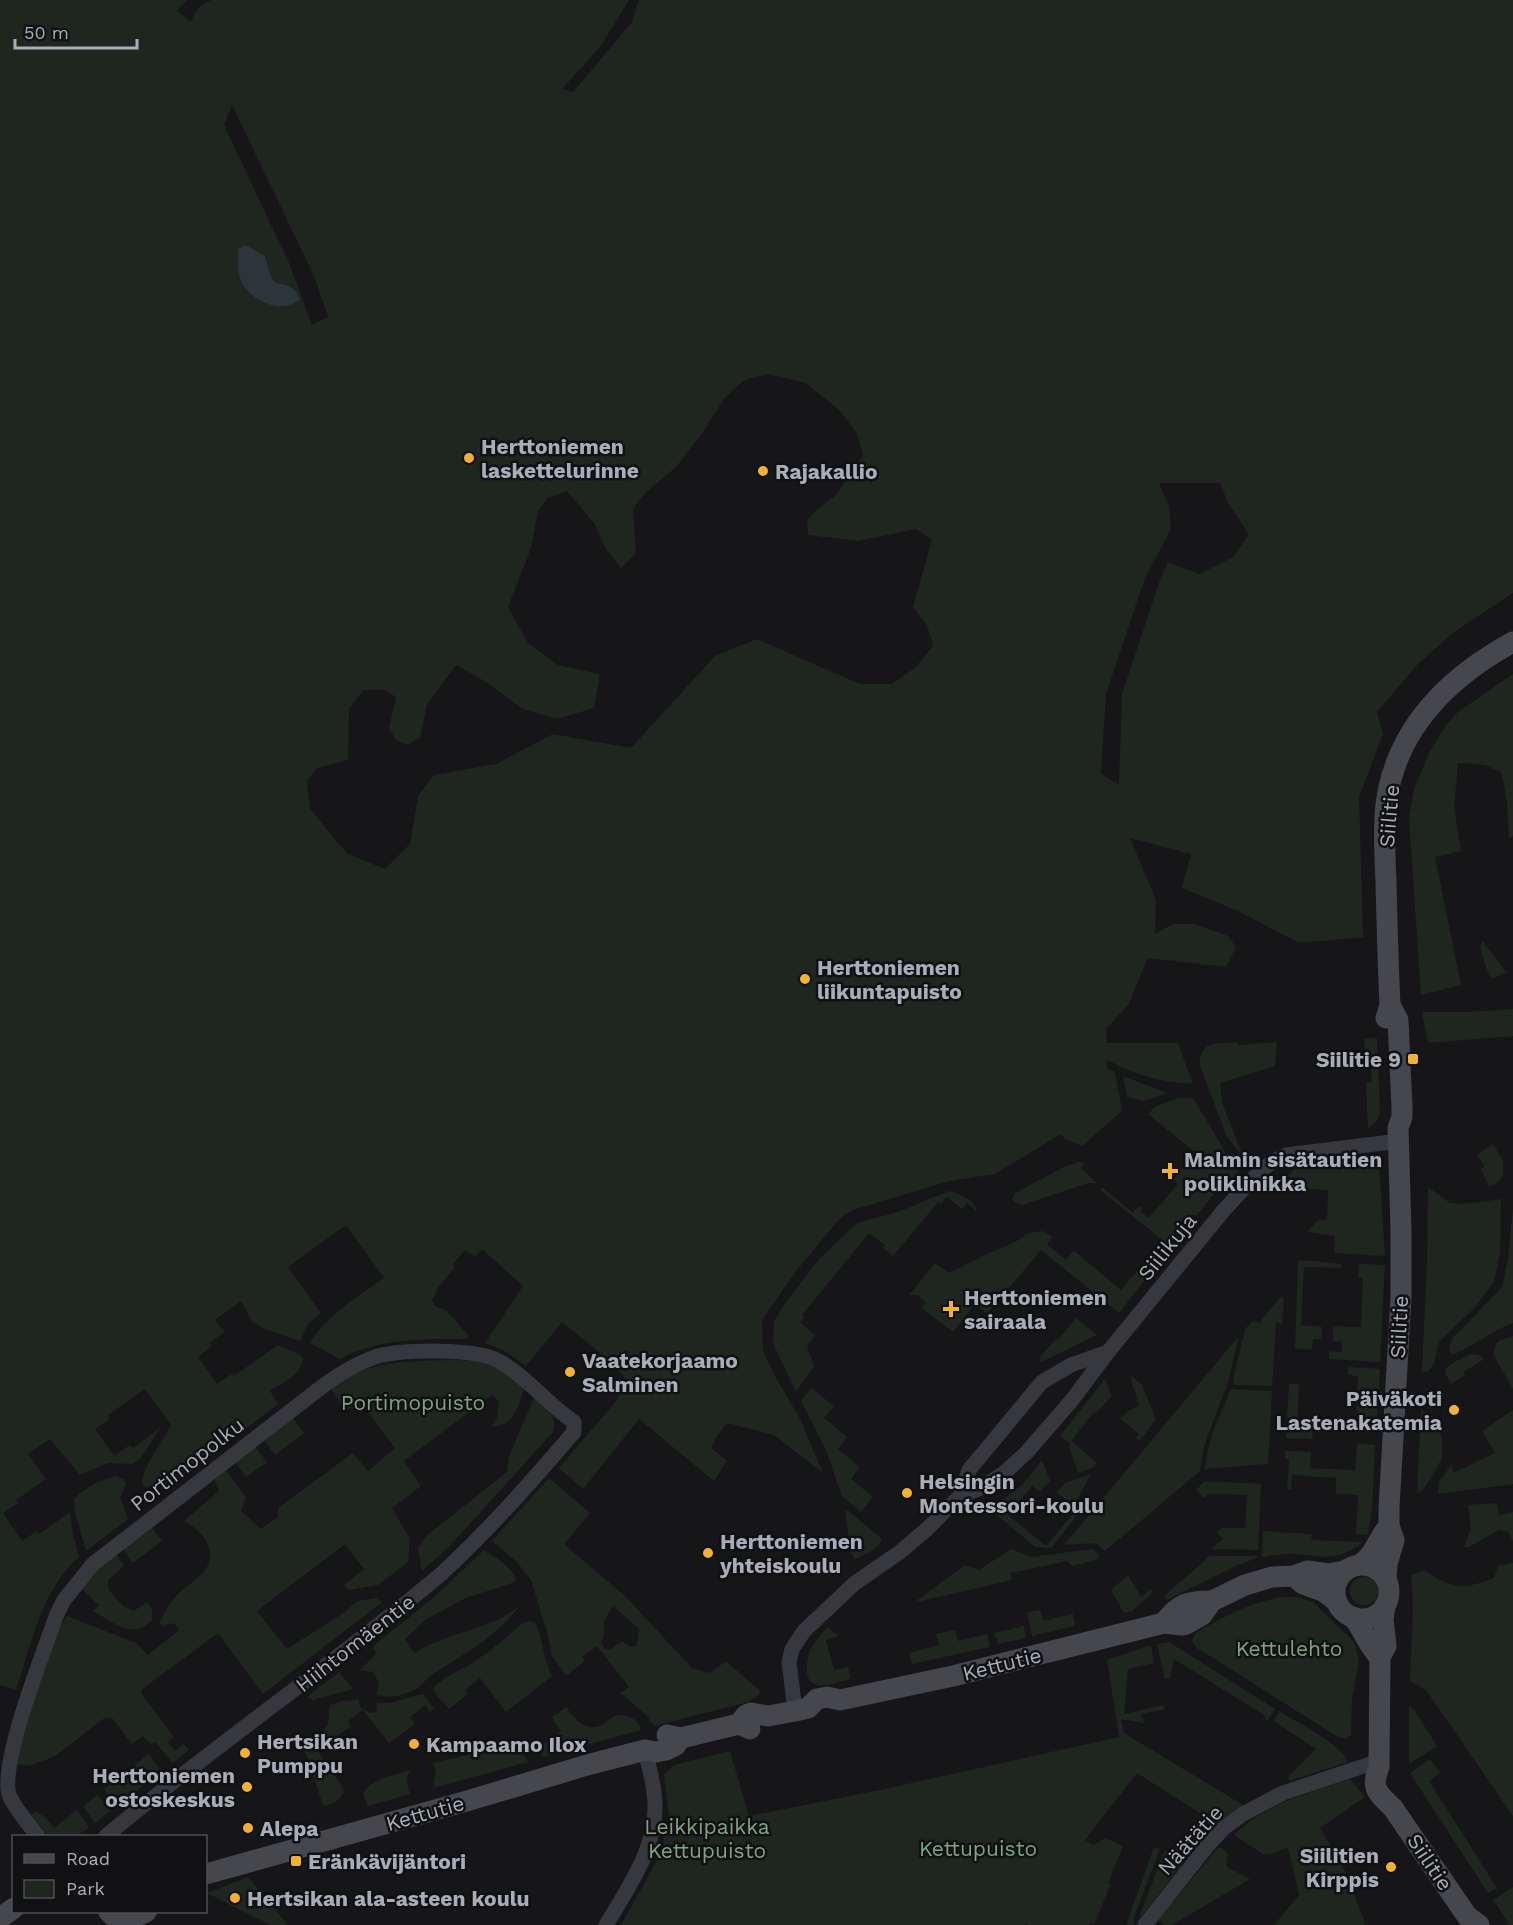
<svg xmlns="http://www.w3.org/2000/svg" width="1513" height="1925" viewBox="0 0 1513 1925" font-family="'Work Sans',sans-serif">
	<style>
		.green { fill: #1e261f; fill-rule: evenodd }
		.water { fill: #2c353c }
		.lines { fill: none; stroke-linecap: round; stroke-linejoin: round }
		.street { stroke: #37383d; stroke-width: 15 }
		.secondary { stroke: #45474d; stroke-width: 21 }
		.poi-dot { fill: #f2b134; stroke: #111113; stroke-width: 2 }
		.labels { text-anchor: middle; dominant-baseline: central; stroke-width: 5; stroke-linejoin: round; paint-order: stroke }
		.poi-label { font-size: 21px; font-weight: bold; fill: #a8adb8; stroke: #111113; text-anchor: start }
		.street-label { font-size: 21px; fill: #a8adb8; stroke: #111113 }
		.park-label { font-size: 21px; fill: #7fa381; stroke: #111113 }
	</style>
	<rect width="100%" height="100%" fill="#161618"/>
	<!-- green -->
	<g class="green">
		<path d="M0,0H188L177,10L190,22L199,7L211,0H629L600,47L562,89L573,92L632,22L639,0H1513V593L1454,632L1418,664L1377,712L1383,734L1359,797L1363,937L1299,943L1238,911L1182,888L1191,854L1130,838L1156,900L1155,934L1173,924H1194L1228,936L1236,947L1226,967L1148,958L1128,1005L1106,1029L1107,1043H1178L1193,1084C1164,1083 1132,1074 1107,1060V1068L1115,1072L1122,1111L1082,1146L1065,1139L1061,1134L995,1174L949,1181L853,1210L844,1215L836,1223L797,1270L762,1320L763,1351L775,1376L800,1419L823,1473L774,1435L727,1423L714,1440L715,1442L711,1448L727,1461L714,1481L639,1419L583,1489L559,1468L617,1400L624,1376L599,1352L562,1322L526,1366L503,1350L485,1343L523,1286L482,1249L475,1257L465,1250L453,1264L455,1267L438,1288L432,1300L436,1307L446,1310L469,1336L467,1339C422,1339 379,1338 340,1359L310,1343C326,1315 358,1297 384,1278L346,1225L288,1267L321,1313L308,1324L300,1341L265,1329L252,1322L241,1301L215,1320L225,1332L210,1342L212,1346L198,1357L217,1384L232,1374L234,1376L278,1345L298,1354L303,1358C301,1376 284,1382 270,1391L278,1404L173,1484C166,1485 149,1488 144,1487L142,1483L145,1469L171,1425L145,1389L108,1415L110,1419L95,1429L114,1456L130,1445L133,1448L161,1427L140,1459L132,1464L108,1463L80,1475L50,1439L28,1454L46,1479L16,1500L18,1503L3,1513L22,1541L37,1531L39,1534L70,1512L73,1534L79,1557C42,1589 31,1645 16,1690L0,1685ZM232,105L314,276L328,317L312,325L290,265L224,125ZM265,256L271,277L276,283L286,285L240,278ZM768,374L806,383L839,410L857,433L863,455L836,495L814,512L807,520L808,535L858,541L916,529L932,540L913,607L927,625L933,646L915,668L892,684H860L757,639L715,656L631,748L553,734L496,764L434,775L418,796L410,844L385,869L348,854L335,840L310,808L307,781L317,768L348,760L349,709L363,690H385L396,697L389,728L396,740L407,745L420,738L427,704L456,665L486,682L523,709L557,719L594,708L600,674L558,665L528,643L508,607L531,548L538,511L547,498L567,491L594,523L606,549L621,568L636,553L633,509L645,493L676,467L703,432L724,399L744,380ZM1159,483H1220L1228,503L1249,534L1233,557L1199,574L1168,562L1160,580L1122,694L1119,785L1101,774L1106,694L1145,578L1171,529L1169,506Z"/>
		<polygon points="1513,674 1513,836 1509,838 1507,803 1502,773 1485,765 1458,763 1454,807 1461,851 1435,857 1461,985 1421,995 1409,818 1414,789 1429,753 1446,725 1458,712"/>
		<polygon points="1483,941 1506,972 1492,979 1486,968 1480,946"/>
		<polygon points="1513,1009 1513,1036 1428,1043 1422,1012 1470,1012"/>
		<polygon points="1377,1038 1380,1113 1377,1121 1368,1128 1366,1083 1372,1082 1370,1060 1365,1060 1364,1039"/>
		<path d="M1238,1042L1239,1045L1277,1042L1275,1066L1220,1083L1222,1102L1243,1157L1227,1137L1200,1066C1198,1040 1218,1044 1238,1042Z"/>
		<polygon points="1123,1076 1168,1093 1144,1101 1127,1097"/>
		<polygon points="1178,1098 1193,1098 1238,1173 1234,1177 1225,1180 1197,1215 1188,1215 1165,1242 1100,1190 1102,1187 1133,1213 1139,1206 1142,1208 1140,1211 1149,1218 1178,1184 1173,1180 1195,1152 1148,1114 1155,1107"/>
		<polygon points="1493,1144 1503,1161 1503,1176 1496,1184 1489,1186 1481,1170 1485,1166 1477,1155"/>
		<polygon points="1366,1160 1373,1161 1379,1164 1385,1256 1334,1253 1335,1236 1307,1232 1318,1220 1327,1220 1328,1190 1305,1189 1288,1176 1294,1169"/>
		<polygon points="1079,1162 1085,1163 1081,1168 1097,1183 1088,1183 1022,1205 1014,1202 1012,1200 1015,1193 1066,1166"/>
		<polygon points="1428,1187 1450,1203 1465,1204 1501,1199 1500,1253 1494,1282 1474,1308 1439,1342 1434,1364 1427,1372 1422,1372 1427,1261"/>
		<path d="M949,1191C960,1194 974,1199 977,1211L967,1203L962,1209L947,1197L941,1204L938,1202L893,1256L883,1248L885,1245L869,1233L802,1315L804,1318L800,1322L815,1335L807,1346L814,1366L796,1392L773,1343L774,1322L783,1306L819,1259L857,1223L898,1212Z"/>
		<path d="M1513,1208V1323C1491,1331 1474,1346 1452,1355L1449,1349L1452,1339L1502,1287L1508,1259Z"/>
		<polygon points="1042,1231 1053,1237 1047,1244 1066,1260 1074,1251 1121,1290 1150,1256 1156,1253 1160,1254 1162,1258 1119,1313 1041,1250 987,1314 975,1304 953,1332 922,1308 926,1302 917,1295 909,1295 935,1263 949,1273 983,1256 1017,1241 1028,1233"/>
		<polygon points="1303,1260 1342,1264 1341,1268 1304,1267 1301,1325 1322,1327 1321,1339 1313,1339 1312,1350 1295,1348 1298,1264 1299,1261"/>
		<polygon points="1359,1264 1385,1265 1380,1362 1329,1359 1329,1351 1342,1352 1342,1342 1333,1341 1333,1326 1361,1327 1363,1278 1358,1277"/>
		<polygon points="1280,1297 1284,1299 1282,1325 1276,1322 1272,1386 1235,1385 1233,1380 1245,1329 1254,1320 1259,1323"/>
		<polygon points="1076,1318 1097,1335 1041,1362 1039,1358 1056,1339 1058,1340"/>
		<polygon points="1239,1336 1228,1382 1204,1446 1200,1471 1105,1551 1096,1543 1064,1545"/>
		<polygon points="1513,1336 1513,1389 1493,1354 1495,1346 1499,1341"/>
		<polygon points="1471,1354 1479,1355 1484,1359 1464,1372 1465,1375 1451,1384 1446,1375 1445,1369 1454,1362"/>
		<path d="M455,1360C493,1361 496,1364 524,1389C517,1409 515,1425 491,1427L497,1418L499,1402L492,1395L404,1461L421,1486L392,1508L410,1539L408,1562L378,1585L349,1590L344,1585L364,1569L345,1544L257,1611L287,1649L342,1614L358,1601L376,1598L382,1602L263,1694L218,1633L141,1690L143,1696L174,1737L168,1742L175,1751L184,1744L189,1750L173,1763L155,1742L151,1745L143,1736L132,1744L112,1718L103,1719L54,1757L28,1766L13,1763L56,1634L67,1616L136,1643L148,1655L179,1630L174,1623L163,1626L159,1623C164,1613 169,1604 177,1595C184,1587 194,1582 202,1574C221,1553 204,1532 184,1521L219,1491L214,1478L225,1469L246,1497L241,1511L261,1529L278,1517V1508L353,1453L368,1471L395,1448L364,1407L345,1409L330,1388C367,1360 411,1361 455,1360Z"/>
		<polygon points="1348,1367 1380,1369 1376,1431 1356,1430 1358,1376 1348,1375"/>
		<polygon points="1130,1375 1142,1385 1156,1420 1139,1441 1136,1438 1139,1434 1120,1418 1130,1410 1139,1406"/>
		<polygon points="1105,1379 1112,1396 1096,1413 1094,1412 1071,1441 1097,1463 1094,1467 1078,1473 1069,1447 1071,1444 1060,1436"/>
		<polygon points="1289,1384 1299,1384 1297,1426 1313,1427 1312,1439 1286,1438"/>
		<polygon points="811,1388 834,1406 824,1418 847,1437 838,1449 860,1467 851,1479 873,1497 861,1512 842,1496 826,1450 801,1401"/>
		<polygon points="1231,1389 1272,1391 1268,1464 1204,1469 1212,1434"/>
		<path d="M534,1398C545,1408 559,1416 553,1432L449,1547L422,1571L418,1548L426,1536L507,1472L509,1456Z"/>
		<polygon points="1421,1409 1433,1418 1442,1437 1442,1458 1431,1478 1422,1491 1417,1493"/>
		<polygon points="1513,1410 1513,1484 1438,1494 1439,1482 1452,1464 1453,1473 1495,1453 1483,1433 1484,1430"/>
		<polygon points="292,1417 304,1433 275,1455 264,1440"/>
		<polygon points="1357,1443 1375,1445 1372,1510 1368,1535 1356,1534 1358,1495 1336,1494 1336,1478 1292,1475 1291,1489 1287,1489 1289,1459 1285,1459 1285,1451 1311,1452 1310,1468 1355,1470"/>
		<polygon points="255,1447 267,1462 246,1477 235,1462"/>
		<polygon points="1042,1460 1050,1481 1040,1492 1032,1486 1008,1515 1046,1546 1077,1509 1057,1492 1065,1483 1091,1474 1076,1502 1083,1508 1051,1548 1035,1547 990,1509 1022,1485"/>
		<path d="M115,1476L123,1479L126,1484L120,1498L128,1519L86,1551L75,1512L74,1499C87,1486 99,1481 115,1476Z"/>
		<path d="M549,1478L590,1513L564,1544L626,1597L692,1668L710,1673L726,1661L760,1691L759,1695L748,1702L654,1726L647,1716L621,1693L629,1687L597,1646L582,1657L585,1661L566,1676L552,1656L546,1627L541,1614L532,1582L517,1562L492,1541ZM613,1606L639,1629L637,1645L632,1647L623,1642L617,1644L611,1649H605L601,1643L604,1636V1621Z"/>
		<polygon points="1205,1481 1261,1484 1258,1550 1211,1549 1223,1539 1217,1532 1222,1528 1245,1528 1247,1495 1209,1494 1204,1498 1196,1490"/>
		<polygon points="1497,1503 1499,1515 1513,1512 1513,1541 1508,1532 1499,1530 1469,1547 1464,1547 1471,1529 1468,1505"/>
		<path d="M847,1510L882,1539C878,1550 865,1554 855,1559L851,1553L845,1511Z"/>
		<polygon points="151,1527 162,1541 133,1563 123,1549"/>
		<path d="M1263,1531L1312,1534L1311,1540L1363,1542C1340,1562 1322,1556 1295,1554C1284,1554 1273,1555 1262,1557Z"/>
		<polygon points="1011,1549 1031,1557 1093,1549 1100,1556 1096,1560 1072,1566 1067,1561 1011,1573 1012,1580 917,1602 916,1601 965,1565 979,1570"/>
		<path d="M484,1550C496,1558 511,1566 516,1580L515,1582L466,1598L425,1620L405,1639L414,1653C438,1638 468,1632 495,1621C503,1618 512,1611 520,1606L505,1623L483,1642L430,1676L418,1688L402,1695L389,1697L376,1695L379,1683L373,1672L360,1670L376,1654L373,1646L433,1598Z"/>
		<path d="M116,1554L124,1566L108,1580V1589L123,1606L134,1611L147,1602L152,1609V1620C148,1624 144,1627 139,1629C125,1633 105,1618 93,1611L99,1605L81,1588L101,1566Z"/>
		<polygon points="1210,1556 1257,1556 1257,1558 1238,1565 1167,1600 1164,1596"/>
		<path d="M1513,1563V1816L1426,1690L1410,1681L1413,1609L1411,1575L1424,1570C1451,1589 1464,1590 1494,1578L1498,1566Z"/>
		<polygon points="1128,1575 1141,1597 1151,1589 1153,1592 1132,1611 1124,1613 1111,1590"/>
		<circle cx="1364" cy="1591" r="14"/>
		<path d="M1282,1597H1297L1313,1602L1354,1642L1359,1660L1352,1700L1351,1735L1346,1739L1338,1737L1197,1648L1192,1641L1195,1633C1223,1617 1250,1602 1282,1597Z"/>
		<polygon points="1040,1610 1043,1621 1073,1614 1075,1626 1032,1636 1027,1612"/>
		<path d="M531,1621L536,1623C543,1641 543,1659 552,1676L506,1712L480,1678L465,1690L468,1694L449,1709L438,1697L433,1688L446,1677L468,1666L491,1650L524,1622Z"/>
		<polygon points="1024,1626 1026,1638 998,1644 994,1633"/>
		<path d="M827,1627L839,1636L826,1640L834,1670L848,1667L851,1679C841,1681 827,1687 817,1685C803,1682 806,1662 810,1651C813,1643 821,1635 827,1627Z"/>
		<polygon points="955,1630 958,1641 987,1634 990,1647 912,1664 909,1653 939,1645 936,1634"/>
		<polygon points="1169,1642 1275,1709 1267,1722 1264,1715 1174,1659 1170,1678 1165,1679 1157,1644"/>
		<polygon points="1151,1645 1154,1663 1128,1669 1124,1714 1164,1705 1165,1709 1141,1714 1144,1723 1121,1719 1124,1733 1243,1805 1220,1826 1137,1773 1085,1840 1094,1845 1105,1838 1123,1846 1108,1883 1111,1884 1094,1925 1091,1923 1089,1925 1029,1925 1025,1923 1024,1925 621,1925 660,1855 669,1816 664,1775 674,1765 730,1751 749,1816 880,1790 1119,1737 1107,1660"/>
		<polygon points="339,1672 353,1689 313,1700 307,1697"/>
		<polygon points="423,1694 434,1709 430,1712 425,1705 410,1717 415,1724 389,1743 363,1710 348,1721 351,1726 328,1743 323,1731 328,1725 330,1705 342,1701 358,1699 360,1707 370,1713 376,1712 377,1703 390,1703"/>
		<polygon points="1409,1706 1413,1708 1437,1746 1409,1764"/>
		<path d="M566,1707C572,1715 580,1727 591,1727C607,1729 611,1709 629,1717C636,1719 639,1723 641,1730L543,1757L537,1746V1741L542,1746L561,1731L554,1722L553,1717Z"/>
		<path d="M1279,1711C1298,1723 1340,1743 1348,1762L1289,1781L1288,1777L1316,1749L1274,1721Z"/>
		<path d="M306,1736H314C317,1759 336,1772 344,1792C338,1802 334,1804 323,1806L309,1761L299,1740Z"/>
		<polygon points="518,1750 523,1753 528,1762 433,1788 436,1771 433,1763 472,1754"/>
		<polygon points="149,1754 161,1772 117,1806 104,1789"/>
		<polygon points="1430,1759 1440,1773 1429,1781 1497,1888 1488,1893 1410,1773"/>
		<path d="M411,1770C405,1777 407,1785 410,1794L368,1806L363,1793C373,1778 395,1775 411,1770Z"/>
		<path d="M1350,1779L1365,1797L1320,1828L1345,1871L1366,1925H1274L1299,1895L1288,1847L1271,1854H1263L1234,1835C1265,1803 1309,1793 1350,1779Z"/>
		<polygon points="98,1795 110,1811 95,1823 83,1806"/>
		<polygon points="77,1810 89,1827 77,1836 48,1836 31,1815 36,1812 45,1817 54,1828"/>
		<polygon points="1154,1847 1160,1849 1134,1917 1134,1925 1126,1925"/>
		<polygon points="1175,1847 1188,1857 1140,1918 1140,1915 1164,1852"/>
		<polygon points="1218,1848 1222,1848 1228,1854 1226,1866 1250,1879 1172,1925 1165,1925 1158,1920"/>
		<polygon points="248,1877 288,1925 270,1925 207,1893"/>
		<polygon points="1513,1887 1513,1925 1510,1925 1493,1900"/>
	</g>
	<!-- water -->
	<path class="water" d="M246,245L265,256L271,277L276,283C288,285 295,287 300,300C296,301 291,305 287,306C269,309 245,295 240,278C237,270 239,258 238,249Z"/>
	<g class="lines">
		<!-- street -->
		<g class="street">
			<polyline points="960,1496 969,1470 1042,1382 1071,1365 1108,1352"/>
			<polyline points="795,1711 789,1662 792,1649 804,1631 855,1583 900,1552 928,1528 960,1496 981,1488 1004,1473 1026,1453 1072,1400 1108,1352 1224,1210 1260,1171 1272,1162 1286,1155 1399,1141"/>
			<path d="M38,1836C28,1824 16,1810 9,1795C0,1761 44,1651 57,1614L64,1600L93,1564L319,1389C336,1376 355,1364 375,1357C401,1349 476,1348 499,1361C527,1377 547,1404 574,1422V1432C532,1481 488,1531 440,1575C331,1666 214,1746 106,1836"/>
			<path d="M606,1925C628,1888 656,1849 655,1805C655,1786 649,1768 645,1750"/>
			<polyline points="1145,1925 1208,1845 1224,1828 1243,1814 1283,1793 1379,1761"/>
		</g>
		<!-- secondary -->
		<g class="secondary">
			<path d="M1386,1018L1390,1005C1388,964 1387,923 1386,882C1385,856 1383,830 1386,804C1396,728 1449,677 1513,642"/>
			<path d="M1359,1565C1376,1555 1376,1540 1389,1526"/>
			<circle cx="1362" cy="1592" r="27"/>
			<polyline points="1294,1576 1303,1584 1323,1591 1336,1601"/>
			<polyline points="1386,1579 1387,1564 1394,1540 1389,1526 1389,1508 1401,1297 1401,1230 1398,1128 1402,1117 1402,1107 1398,1020 1390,1005"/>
			<path d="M1385,1606L1383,1619L1386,1646L1380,1657L1379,1767C1370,1789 1378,1793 1393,1808L1467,1916L1479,1925"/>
			<path d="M1353,1617C1364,1630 1368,1647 1380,1657"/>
			<path d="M1164,1623C1179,1603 1188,1601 1212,1601"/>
			<polyline points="739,1724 746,1715 751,1713 768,1716 795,1711 808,1708 817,1699 827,1697 840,1700 953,1676 1164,1623 1182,1625 1186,1624 1202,1615 1212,1601 1245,1585 1272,1577 1294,1576 1307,1571 1329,1574 1344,1571"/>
			<polyline points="667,1735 681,1738 739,1724 750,1729"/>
			<polyline points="206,1874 467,1801 587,1765 645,1750 656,1752 666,1750 676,1745 681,1738"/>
			<path d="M109,1912C120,1924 133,1918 146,1912"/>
			<polyline points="0,1918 14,1908"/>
		</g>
	</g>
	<!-- markers -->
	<g class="poi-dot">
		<circle cx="469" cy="458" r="6"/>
		<circle cx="763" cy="471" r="6"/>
		<circle cx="805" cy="979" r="6"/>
		<rect x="1407" y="1053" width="12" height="12" rx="3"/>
		<path d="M1167 1162h6v6h6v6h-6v6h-6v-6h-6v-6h6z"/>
		<path d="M948 1300h6v6h6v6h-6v6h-6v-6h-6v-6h6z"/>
		<circle cx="570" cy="1372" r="6"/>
		<circle cx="1454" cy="1410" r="6"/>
		<circle cx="907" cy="1493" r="6"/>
		<circle cx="708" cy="1553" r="6"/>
		<circle cx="414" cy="1744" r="6"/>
		<circle cx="245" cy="1753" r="6"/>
		<circle cx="247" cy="1787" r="6"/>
		<circle cx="248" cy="1828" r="6"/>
		<rect x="290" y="1855" width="12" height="12" rx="3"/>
		<circle cx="1391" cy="1867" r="6"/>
		<circle cx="235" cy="1898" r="6"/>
	</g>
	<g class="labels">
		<!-- poi labels -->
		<g class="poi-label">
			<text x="481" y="446">Herttoniemen<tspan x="481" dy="24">laskettelurinne</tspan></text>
			<text x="775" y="471">Rajakallio</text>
			<text x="817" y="967">Herttoniemen<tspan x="817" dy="24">liikuntapuisto</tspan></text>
			<text x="1401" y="1059" text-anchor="end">Siilitie 9</text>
			<text x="1184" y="1159">Malmin sisätautien<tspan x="1184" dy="24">poliklinikka</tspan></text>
			<text x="964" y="1297">Herttoniemen<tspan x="964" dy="24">sairaala</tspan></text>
			<text x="582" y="1360">Vaatekorjaamo<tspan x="582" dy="24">Salminen</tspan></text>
			<text x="1442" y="1398" text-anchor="end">Päiväkoti<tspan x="1442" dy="24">Lastenakatemia</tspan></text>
			<text x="919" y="1481">Helsingin<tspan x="919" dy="24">Montessori-koulu</tspan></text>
			<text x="720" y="1541">Herttoniemen<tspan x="720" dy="24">yhteiskoulu</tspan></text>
			<text x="257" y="1741">Hertsikan<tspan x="257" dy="24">Pumppu</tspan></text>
			<text x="426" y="1744">Kampaamo Ilox</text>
			<text x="235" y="1775" text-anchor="end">Herttoniemen<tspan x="235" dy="24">ostoskeskus</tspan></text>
			<text x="260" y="1828">Alepa</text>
			<text x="1379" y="1855" text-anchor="end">Siilitien<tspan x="1379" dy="24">Kirppis</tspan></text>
			<text x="308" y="1861">Eränkävijäntori</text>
			<text x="247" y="1898">Hertsikan ala-asteen koulu</text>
		</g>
		<!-- street labels -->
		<g class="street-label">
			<text transform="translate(1389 816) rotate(-85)">Siilitie</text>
			<text transform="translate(1167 1247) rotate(-51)">Siilikuja</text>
			<text transform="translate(1399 1327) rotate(-87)">Siilitie</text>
			<text transform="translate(187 1464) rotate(-38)">Portimopolku</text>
			<text transform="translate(355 1643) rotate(-38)">Hiihtomäentie</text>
			<text transform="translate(1002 1664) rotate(-14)">Kettutie</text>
			<text transform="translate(425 1813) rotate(-16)">Kettutie</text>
			<text transform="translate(1190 1840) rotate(-48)">Näätätie</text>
			<text transform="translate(1430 1862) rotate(56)">Siilitie</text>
		</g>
		<!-- park labels -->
		<g class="park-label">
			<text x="413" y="1402">Portimopuisto</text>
			<text x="1289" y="1648">Kettulehto</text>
			<text x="707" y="1826">Leikkipaikka<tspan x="707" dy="24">Kettupuisto</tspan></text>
			<text x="978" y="1848">Kettupuisto</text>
		</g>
	</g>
	<!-- legend -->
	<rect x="12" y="1835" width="195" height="78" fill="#111113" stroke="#4d4f55" stroke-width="1.5"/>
	<rect x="24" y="1854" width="30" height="9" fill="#45474d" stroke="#4d4f55" stroke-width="1.5"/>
	<text x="66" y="1865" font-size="18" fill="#a8adb8">Road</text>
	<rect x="24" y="1880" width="30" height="18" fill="#1e261f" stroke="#4d4f55" stroke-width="1.5"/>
	<text x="66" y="1895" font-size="18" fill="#a8adb8">Park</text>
	<!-- scale -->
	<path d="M15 39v9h122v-9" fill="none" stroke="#a8adb8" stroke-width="3"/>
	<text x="24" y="39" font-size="18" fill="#a8adb8" stroke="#111113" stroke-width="4.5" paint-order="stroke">50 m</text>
</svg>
